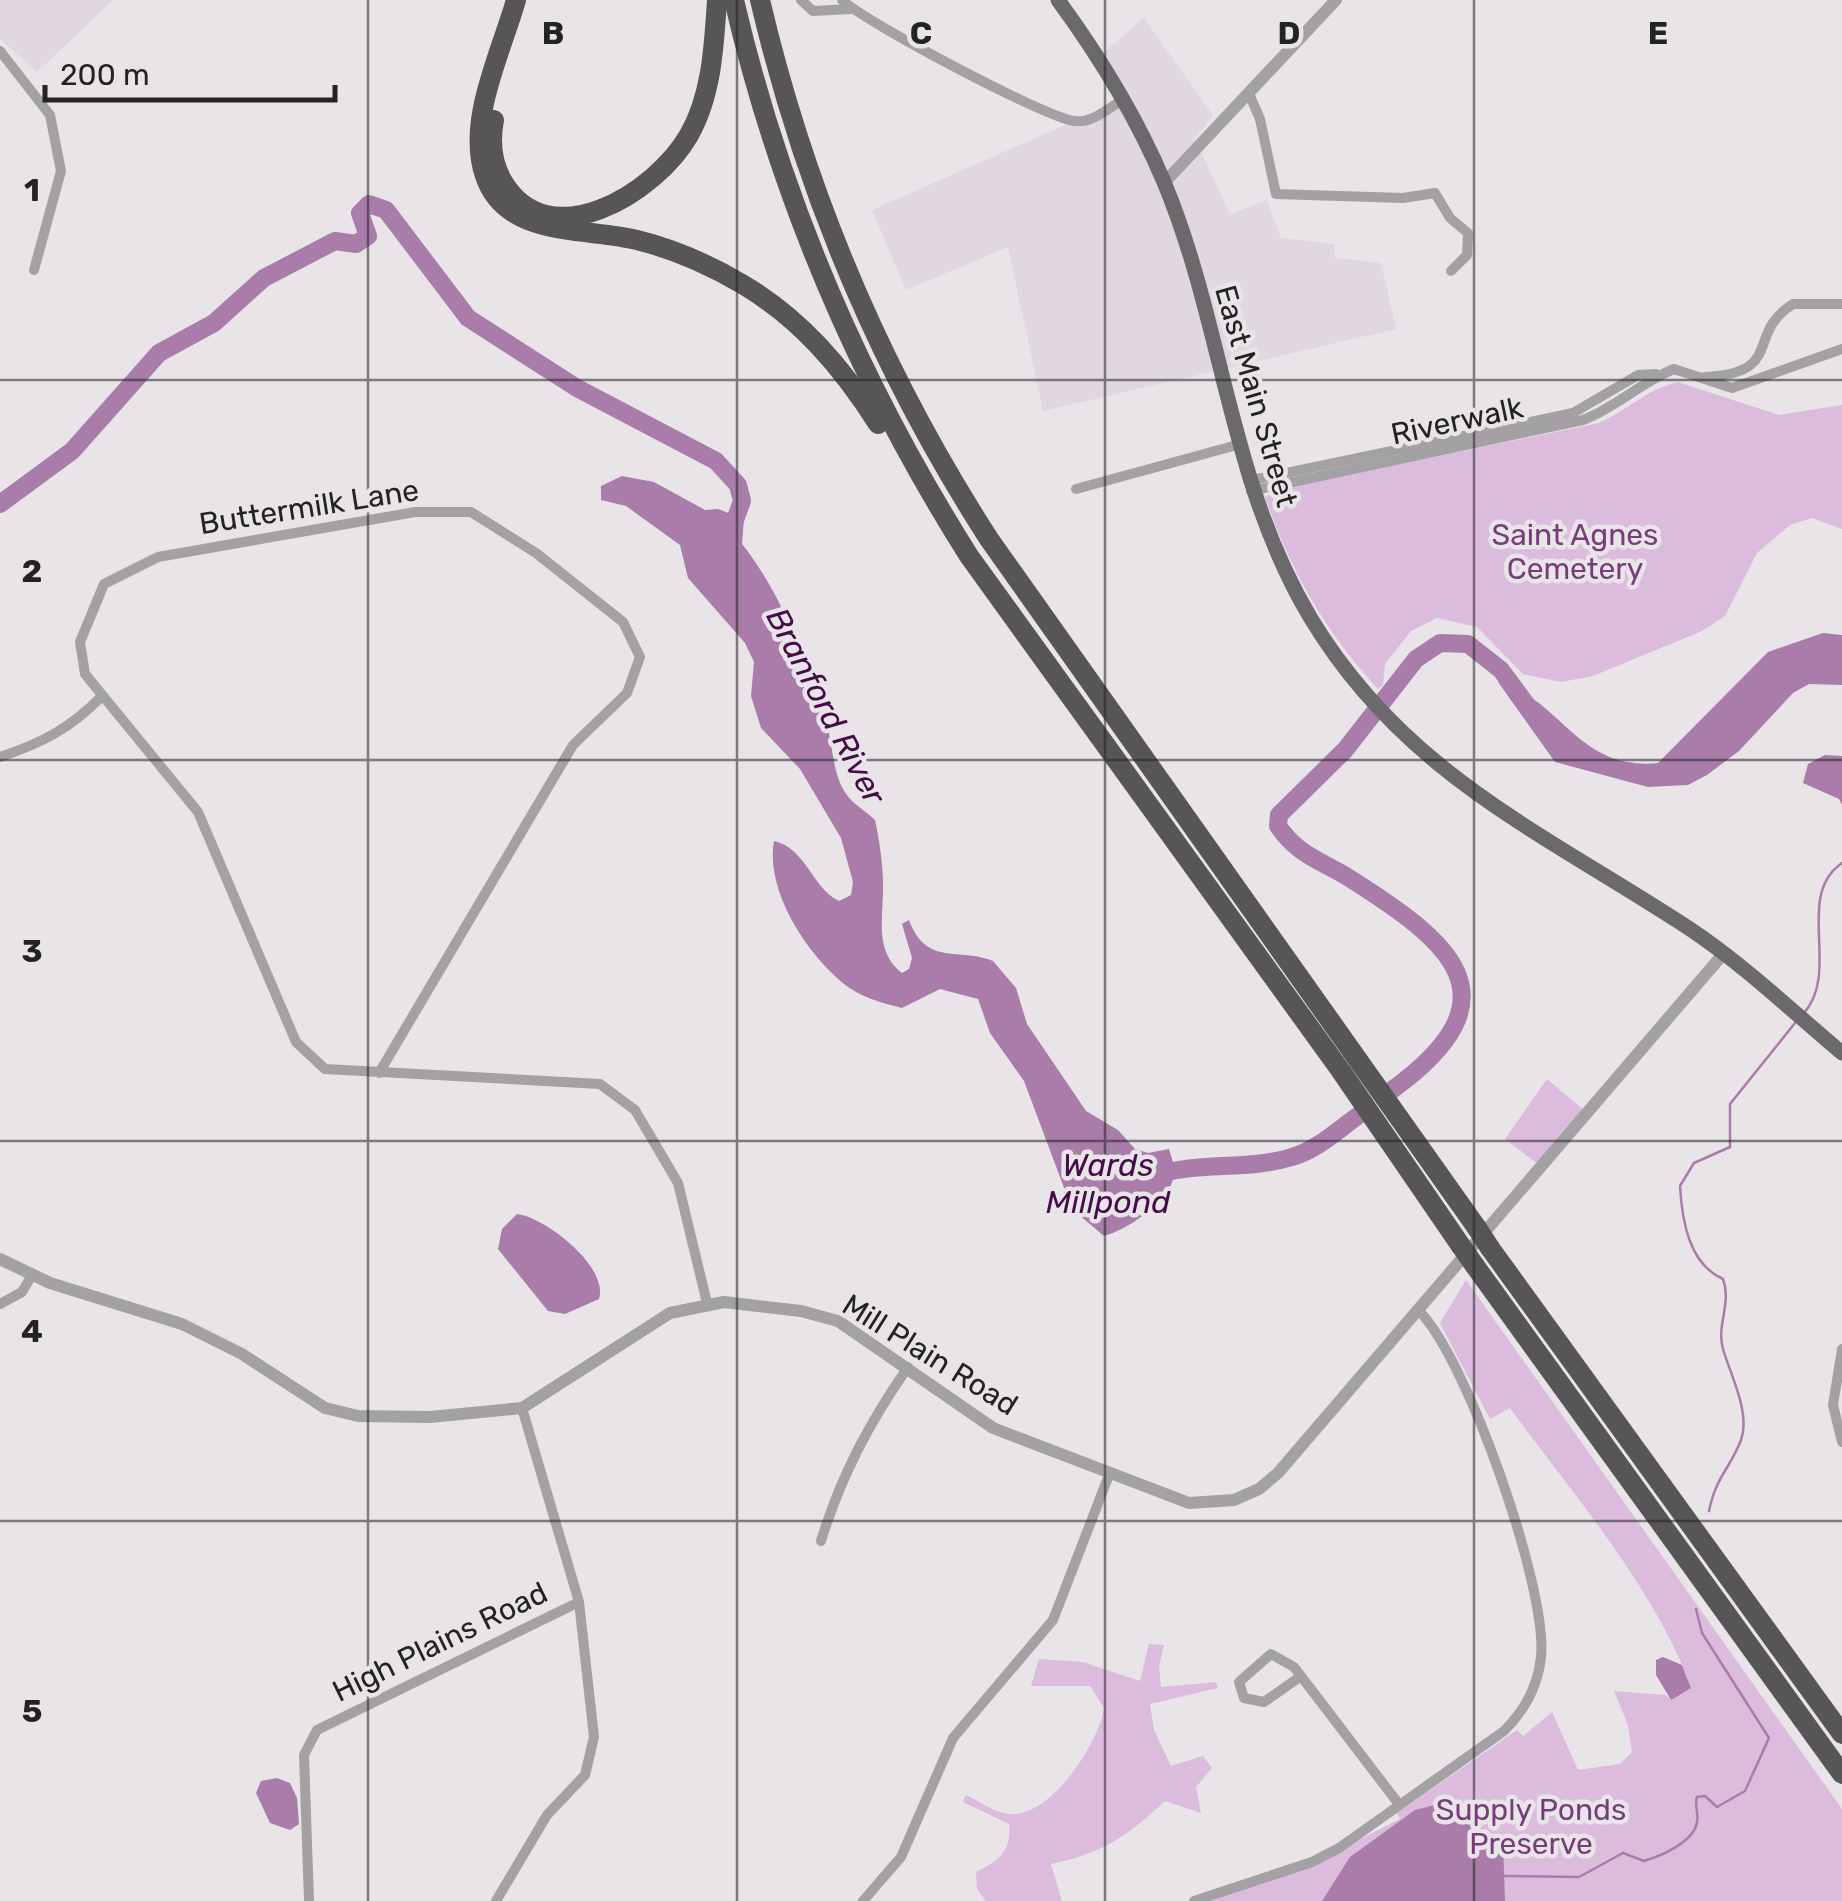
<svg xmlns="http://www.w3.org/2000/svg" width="1842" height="1901" viewBox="0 0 1842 1901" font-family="Rubik,sans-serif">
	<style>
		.built { fill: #e0d7e0 }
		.green { fill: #dcbcdd }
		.water { fill: #a97caa }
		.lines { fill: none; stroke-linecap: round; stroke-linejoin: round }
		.stream { stroke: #a97caa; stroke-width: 2.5 }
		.river { stroke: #a97caa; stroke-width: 18 }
		.minor { stroke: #a3a1a3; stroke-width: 10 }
		.tertiary { stroke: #a3a1a3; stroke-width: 12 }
		.primary { stroke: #6b696b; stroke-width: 15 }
		.motorway { stroke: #585558; stroke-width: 20 }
		.motorway-bridge { stroke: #585558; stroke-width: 20 }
		.grid { fill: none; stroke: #242324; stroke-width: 2.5; stroke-opacity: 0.55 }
		.labels { text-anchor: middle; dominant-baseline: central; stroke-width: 9; stroke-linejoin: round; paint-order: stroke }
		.street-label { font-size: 30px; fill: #242324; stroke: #e8e4e8 }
		.park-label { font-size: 30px; fill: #763d79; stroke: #e8e4e8 }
		.water-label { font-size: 32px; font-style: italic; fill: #450c49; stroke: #e8e4e8 }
		.grid-label { font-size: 32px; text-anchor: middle; font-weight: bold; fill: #242324; stroke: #e8e4e8; stroke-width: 9; stroke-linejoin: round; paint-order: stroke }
	</style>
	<rect width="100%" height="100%" fill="#e8e4e8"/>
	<!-- built -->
	<g class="built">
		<polygon points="0,0 113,0 37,72 0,39"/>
		<polygon points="1144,18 1213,115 1195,139 1230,214 1267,200 1281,238 1334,244 1335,258 1381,263 1396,329 1043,411 1008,247 906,290 872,210 1122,100 1097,58"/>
	</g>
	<!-- green -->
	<g class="green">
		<path d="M1678,382L1779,415L1842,405V529L1812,518L1790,525L1757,553L1725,616L1702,631L1593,676L1561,682L1523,674L1477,627L1437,618L1411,631L1385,664L1383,685L1378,689C1326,633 1290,570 1265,497L1279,489L1599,423C1628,410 1647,389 1678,382Z"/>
		<polygon points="1547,1079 1584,1110 1538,1164 1505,1139"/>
		<path d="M1466,1280L1842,1809V1901H1209L1316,1861L1400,1819L1397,1813L1517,1730L1523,1736L1552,1712L1578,1770L1620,1764L1632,1752L1628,1725L1614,1691L1666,1695L1671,1700L1688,1678C1647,1579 1573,1494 1510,1408L1490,1419L1440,1323Z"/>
		<path d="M1149,1644L1164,1645L1159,1666L1161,1687L1216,1682L1218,1688L1150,1704L1154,1730L1171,1766L1203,1756L1212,1768L1196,1787L1201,1813L1165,1801C1128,1836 1101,1854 1051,1864L1062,1901H986L977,1889L976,1872C998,1861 1012,1851 1009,1824L963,1802L966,1795C979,1801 995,1813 1010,1814C1050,1818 1099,1743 1104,1708L1090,1686H1031L1039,1659L1083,1662L1140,1681Z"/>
	</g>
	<!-- water -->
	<g class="water">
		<path d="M622,476L654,482L705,510L718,509L744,519L742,544C782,594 804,658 825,719C835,746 830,777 851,800C858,807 868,813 875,820C879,839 883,863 883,884C884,915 873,951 902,973L909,969L912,958L902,924L909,920C926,967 960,947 993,961L1016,988L1027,1024L1086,1111L1118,1130L1135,1149L1148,1153L1169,1149C1171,1156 1175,1166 1174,1173C1173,1200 1127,1230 1104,1236L1072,1209L1024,1081L990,1033L978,999L940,989L902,1008C882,1003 860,997 844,984C807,954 765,891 774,841C806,848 812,888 839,901L851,895L853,882L841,838L800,769L761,728L751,696L754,662L745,643L688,578L680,545L626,506L601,500V486Z"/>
		<path d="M1823,633L1842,635V685L1809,684L1793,693L1739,751L1707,775L1688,785L1648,787L1555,762L1498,682C1563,700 1577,771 1658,763L1768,652Z"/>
		<polygon points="1825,755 1842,756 1842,805 1839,799 1803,783 1808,764"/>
		<path d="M517,1214C545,1217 609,1267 599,1299L565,1314L548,1311L498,1249L502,1229Z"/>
		<polygon points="1663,1657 1682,1665 1691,1688 1671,1700 1656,1675 1656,1660"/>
		<polygon points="277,1778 290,1783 297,1798 299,1824 290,1830 270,1823 256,1793 261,1781"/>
		<polygon points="1447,1802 1503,1843 1505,1901 1322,1901 1350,1857 1415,1810"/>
	</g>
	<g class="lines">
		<!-- stream -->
		<g class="stream">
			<path d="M1804,1013C1841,971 1794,896 1842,863"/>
			<path d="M1709,1511C1716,1476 1730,1469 1741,1440C1751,1413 1730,1374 1723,1349C1716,1326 1732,1303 1723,1279C1689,1264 1682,1221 1680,1186L1694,1163L1730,1147V1104L1795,1023"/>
			<path d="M1504,1876L1579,1877L1623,1853L1644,1861C1661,1856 1694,1842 1697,1822C1699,1812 1694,1806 1697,1797L1705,1796L1717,1807L1745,1791L1769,1738L1702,1633L1696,1609"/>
		</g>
		<!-- river -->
		<g class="river">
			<polyline points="0,504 72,451 159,353 214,323 264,278 335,241 356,244 368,236 360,213 369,204 386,210 468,318 577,388 716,461 738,485 742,501 728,539"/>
			<path d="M1392,1090C1522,996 1449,941 1346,876C1319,860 1297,854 1278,826L1279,815L1345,750L1416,659L1440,643L1468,644L1501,670L1526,704"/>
			<path d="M1152,1176C1198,1161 1246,1171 1292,1157C1317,1150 1339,1129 1359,1115"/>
		</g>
		<!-- minor -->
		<g class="minor">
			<polyline points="801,0 813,11 851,9"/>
			<path d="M842,0C865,22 1044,117 1074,121C1091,124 1109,108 1122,100"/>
			<polyline points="0,51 50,115 61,171 34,270"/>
			<polyline points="1250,96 1260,119 1276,194 1403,198 1435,193 1450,218 1468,233 1467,255 1451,271"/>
			<path d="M1705,377C1785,373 1745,334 1793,304H1842"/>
			<polyline points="1248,481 1573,413 1638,375 1656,374"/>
			<polyline points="1076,489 1237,445"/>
			<path d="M1251,491L1583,420C1617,407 1641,382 1674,369L1732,388L1842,349"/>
			<path d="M0,757C42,743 71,728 102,696"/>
			<polyline points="379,1073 573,745 627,693 640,657 623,622 536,553 471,512 415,512 158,557 104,584 80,642 85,674 198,812 296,1042 325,1069 600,1084 635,1110 678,1183 707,1303"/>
			<polyline points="0,1304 22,1292 32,1275"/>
			<polyline points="1842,1349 1833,1405 1842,1442"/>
			<path d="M821,1541C841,1476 869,1423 908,1367"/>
			<polyline points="1301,1676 1264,1702 1244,1698 1239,1682 1271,1654 1294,1667 1398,1803"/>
			<polyline points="309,1901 304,1755 317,1730 579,1602"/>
			<polyline points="496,1901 547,1815 585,1775 594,1737 579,1602 522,1408"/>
			<polyline points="863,1901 901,1857 953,1738 1053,1620 1109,1475"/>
			<path d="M1194,1901L1312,1862L1339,1848L1504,1731C1524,1711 1538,1686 1541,1657C1548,1590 1468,1361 1420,1312"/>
		</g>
		<!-- tertiary -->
		<g class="tertiary">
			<polyline points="1164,183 1336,0"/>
			<polyline points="0,1259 50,1283 182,1324 242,1354 325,1408 358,1416 430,1417 522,1408 670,1313 724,1302 801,1311 838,1321 993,1428 1189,1503 1234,1500 1259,1489 1278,1473 1724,953"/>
		</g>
		<!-- primary -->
		<path class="primary" d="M1058,0C1099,56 1137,118 1164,182C1224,326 1228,479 1310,617C1404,774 1544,833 1690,929C1744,965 1792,1011 1842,1053"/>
		<!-- motorway -->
		<g class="motorway">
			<path d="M516,0C501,53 466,122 485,176C506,239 587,227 637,240C673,249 710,265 742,284C800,318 842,367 878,424"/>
			<path d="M734,0C780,198 861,385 969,556L1341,1071L1461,1246"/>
			<path d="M760,0C805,192 882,373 989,539L1477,1228"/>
			<path d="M494,120C490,141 492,162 502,180C548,260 656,193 689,135C712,95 714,45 717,0"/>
			<polyline points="1490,1248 1842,1734"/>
			<polyline points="1475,1266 1842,1774"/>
		</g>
		<!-- motorway-bridge -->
		<g class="motorway-bridge">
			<polyline points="1477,1228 1490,1248"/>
			<polyline points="1461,1246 1475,1266"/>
		</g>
	</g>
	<!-- grid -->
	<path class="grid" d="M368,0V1901M737,0V1901M1105,0V1901M1474,0V1901M0,380H1842M0,760H1842M0,1141H1842M0,1521H1842"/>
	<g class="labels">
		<!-- street labels -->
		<g class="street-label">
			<text transform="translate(1256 396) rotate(74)">East Main Street</text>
			<text transform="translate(1457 421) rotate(-12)">Riverwalk</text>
			<text transform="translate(309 507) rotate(-9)">Buttermilk Lane</text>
			<text transform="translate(930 1355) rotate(32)">Mill Plain Road</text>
			<text transform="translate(440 1642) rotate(-26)">High Plains Road</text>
		</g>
		<!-- park labels -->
		<g class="park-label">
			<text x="1575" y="535">Saint Agnes<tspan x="1575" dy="34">Cemetery</tspan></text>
			<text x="1531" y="1810">Supply Ponds<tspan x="1531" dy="34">Preserve</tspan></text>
		</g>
		<!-- water labels -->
		<g class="water-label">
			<text transform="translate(826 706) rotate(62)">Branford River</text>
			<text x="1108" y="1165">Wards<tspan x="1108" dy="37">Millpond</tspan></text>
		</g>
	</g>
	<g class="grid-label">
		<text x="553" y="44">B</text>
		<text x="921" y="44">C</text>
		<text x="1289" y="44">D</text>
		<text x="1658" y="44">E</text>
		<text x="32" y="201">1</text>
		<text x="32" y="582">2</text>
		<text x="32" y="962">3</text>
		<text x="32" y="1342">4</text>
		<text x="32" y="1722">5</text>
	</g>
	<!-- scale -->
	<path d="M45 85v15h290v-15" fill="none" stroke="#242324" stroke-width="5"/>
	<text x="60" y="85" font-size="30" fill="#242324" stroke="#e8e4e8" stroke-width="8" paint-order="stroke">200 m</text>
</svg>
